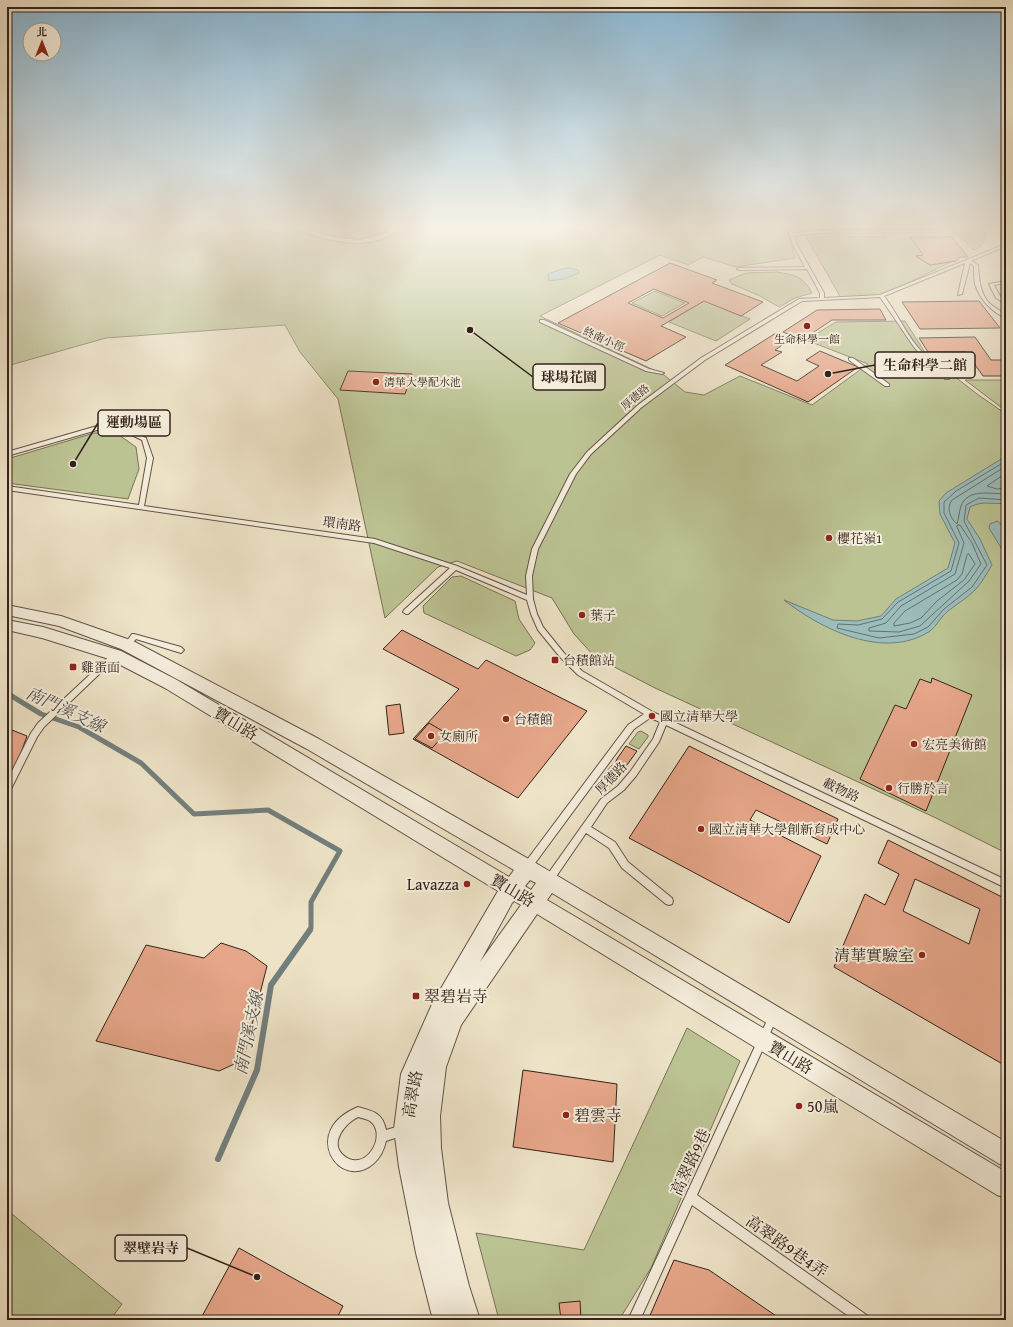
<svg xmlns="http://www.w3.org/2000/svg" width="1013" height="1327" viewBox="0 0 1013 1327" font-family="'Gentium Book Plus','Noto Serif TC',serif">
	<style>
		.green { fill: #bcc393; stroke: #787358 }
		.water { fill: #9bbdbc; stroke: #727f7c }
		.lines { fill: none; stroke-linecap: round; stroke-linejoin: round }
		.shore { stroke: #68706c; stroke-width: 1 }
		.stream-far1 { stroke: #727f7c; stroke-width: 5 }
		.stream { stroke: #727f7c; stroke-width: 6 }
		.building { fill: #e6a689; stroke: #34231c; fill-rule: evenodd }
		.service-casing { stroke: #625347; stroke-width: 2 }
		.pedestrian-casing { stroke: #625347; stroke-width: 2 }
		.tertiary-casing { stroke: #625347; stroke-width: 2 }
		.service { fill: #f4eddb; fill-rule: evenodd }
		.pedestrian { fill: #f4eddb; fill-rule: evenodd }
		.tertiary { fill: #f4eddb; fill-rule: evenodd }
		.poi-dot { fill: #8f2418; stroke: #f4eddb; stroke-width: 1.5 }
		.labels { text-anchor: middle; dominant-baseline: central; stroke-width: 4; stroke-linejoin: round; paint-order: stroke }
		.far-street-label { font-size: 11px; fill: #34231c; stroke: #f4eddb }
		.far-poi-label { font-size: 11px; fill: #34231c; stroke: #f4eddb }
		.street-label { font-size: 13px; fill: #34231c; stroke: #f4eddb }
		.poi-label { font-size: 13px; fill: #34231c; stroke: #f4eddb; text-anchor: start }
		.near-street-label { font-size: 16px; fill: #34231c; stroke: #f4eddb }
		.near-poi-label { font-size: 16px; fill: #34231c; stroke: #f4eddb; text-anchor: start }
		.near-water-label { font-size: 17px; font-style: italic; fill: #53514c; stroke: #f4eddb }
		.leader { fill: none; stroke: #34231c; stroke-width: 1.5 }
		.callout-dot { fill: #34231c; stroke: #f4eddb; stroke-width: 1.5 }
		.callout { fill: #f4eddb; stroke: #34231c; stroke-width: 1.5 }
		.callout-label { font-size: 14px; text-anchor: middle; font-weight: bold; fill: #34231c }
	</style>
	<rect width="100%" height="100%" fill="#eee3c7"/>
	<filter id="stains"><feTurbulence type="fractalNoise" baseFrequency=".005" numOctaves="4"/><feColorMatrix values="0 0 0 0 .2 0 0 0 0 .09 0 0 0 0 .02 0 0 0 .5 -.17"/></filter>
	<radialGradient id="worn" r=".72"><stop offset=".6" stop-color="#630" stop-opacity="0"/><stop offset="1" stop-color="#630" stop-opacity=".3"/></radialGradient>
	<!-- green -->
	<g class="green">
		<polygon points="7,227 787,227 795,258 736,267 703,257 688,265 660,255 540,316 664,375 685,392 704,395 740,376 812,405 868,364 806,340 836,322 905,321 926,354 977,394 1006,414 1006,853 936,818 655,688 595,657 574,634 552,598 457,561 438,567 385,618 338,399 300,352 285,325 106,338 7,366"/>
		<path d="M945,227H980L986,232C985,243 983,246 973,250C964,241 956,232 945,227Z"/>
		<polygon points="906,231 923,255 917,257 930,265 951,262 881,296 841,298 805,235 813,232 846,232 850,237 886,237 882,232"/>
		<path d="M777,272C795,275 803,276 812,293L795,298L779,307L760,296L732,284L729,280L746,273Z"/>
		<polygon points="655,291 685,303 662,316 632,303"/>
		<polygon points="704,301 750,319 716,341 669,322"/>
		<polygon points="965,380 1006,380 1006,411"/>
		<polygon points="94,433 116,433 136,447 139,469 128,499 7,483 7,459"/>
		<polygon points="461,576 515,601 519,619 535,643 530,650 516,656 424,613 423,606 452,577"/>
		<polygon points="641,731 648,735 648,737 639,749 629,744 638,732"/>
		<polygon points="612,765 623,771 613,784 599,794 602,777"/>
		<polygon points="687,1028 740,1061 651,1268 619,1320 499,1320 476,1233 584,1250"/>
		<polygon points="7,1210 122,1304 110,1320 7,1320"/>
	</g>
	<!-- water -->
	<g class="water">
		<polygon points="569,268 578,270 579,273 564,279 549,281 548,274 562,269"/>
		<path d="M1006,456V503C992,505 983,500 970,507L967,519L980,539L992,565C987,573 982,583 975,590C967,598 957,604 948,611C941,616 937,626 930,631C884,661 821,629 784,600L833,620L857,621L881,616L896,599L948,568L955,543L940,514L939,501L946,493Z"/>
		<polygon points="997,521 1006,528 1006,556 989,528 990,524"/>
	</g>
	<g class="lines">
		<!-- shore -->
		<g class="shore">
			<polyline points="1006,461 956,491 944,502 944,513 959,543 951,571 898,602 882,619 858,625 838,624 837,628 879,638 914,634 928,627 944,609 972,587 987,565 964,521 966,505 979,498 1006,500"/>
			<path d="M1006,466L952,500C946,508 950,518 957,524C959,518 959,512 961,506C968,488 991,494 1006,494"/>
			<polyline points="1006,473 987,486 997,489 1006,488"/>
			<polygon points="958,525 960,525 972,543 981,564 969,581 920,626 899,632 869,631 869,628 886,623 901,606 955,574 964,543 957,527"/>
			<polygon points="969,554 975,564 964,580 937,601 921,618 910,623 894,626 894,623 905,611 957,580 962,574 967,555"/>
		</g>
		<!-- stream-far1 -->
		<polyline class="stream-far1" points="7,695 10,695 41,714 79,727 141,763 194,814 268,810 340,851 311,902 311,928 309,931"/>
		<!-- stream -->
		<polyline class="stream" points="218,1159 257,1070 271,985 310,930"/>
	</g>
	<!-- building -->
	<g class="building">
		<polygon points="796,227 927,227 928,228 798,230"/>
		<polygon points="910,237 952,237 968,257 960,257 956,261 930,265 916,256 923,255"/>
		<path d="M670,263L717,280L712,283L763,302L741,316L704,301L661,326L686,337L646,361L558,323ZM654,289L689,303L663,318L628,303Z"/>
		<polygon points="979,301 1000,328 920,329 902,302"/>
		<polygon points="880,309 886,320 832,320 802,340 783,332 817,310"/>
		<polygon points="776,333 791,339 775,350 782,352 761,365 797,381 819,366 806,360 820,351 858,367 808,402 725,365"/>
		<polygon points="975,337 991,360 1006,360 1006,376 983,376 966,352 928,352 919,338"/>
		<polygon points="348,371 412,374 405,394 340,390"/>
		<polygon points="402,630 478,669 486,660 587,711 518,798 413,739 459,689 383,649"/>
		<polygon points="932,678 972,695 926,811 860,779 895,705 906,709 920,679 931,683"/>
		<polygon points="400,704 404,733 389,735 386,706"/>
		<polygon points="429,723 446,733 432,748 415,739"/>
		<polygon points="7,728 27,736 9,786 7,786"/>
		<polygon points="626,746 637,751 627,765 623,767 618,766 615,763 617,759"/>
		<polygon points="689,746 838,819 827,844 756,810 750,820 821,856 789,923 629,838"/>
		<path d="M888,840L1006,899V1066L834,967L865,894L885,905L899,874L878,863ZM915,879L980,909L969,944L903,911Z"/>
		<polygon points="221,943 246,951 267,966 243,1060 219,1071 96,1041 146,945 204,958"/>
		<polygon points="523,1070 617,1084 613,1162 513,1147"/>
		<polygon points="239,1248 343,1306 336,1320 200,1320"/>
		<polygon points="674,1260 709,1270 782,1320 648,1320"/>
		<polygon points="580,1301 581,1320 561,1320 559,1303"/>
	</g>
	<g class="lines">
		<defs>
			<g id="service">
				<path d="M784,227H788L793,234L813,231L940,230L942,231L940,232L813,233L794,236L796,243L824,293V298L880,295L1006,244V246L971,261L978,265C979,279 980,294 990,304C995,308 1001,311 1006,315V318C992,312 980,300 975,284C974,279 974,272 974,266L970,263L962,294L958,295L965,263L884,296C898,314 907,337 923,353C933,362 944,363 949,378V379H945L943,373L938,367L923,357L914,347L880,297L802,301L705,360L642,407L591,454L576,474L538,549L532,576L533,599L537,614L543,627L564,653L582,671L653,712L1006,880V888L666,725L659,742L636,776L624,790L607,803L591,827L615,842L628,862L672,898L673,901L672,904L669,905L666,904L622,868L609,848L586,833L551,884L548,885L545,884L544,881L545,878L601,799L618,786L630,772L653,739L660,722L650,718L634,729L530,870L527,871L524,870L523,867L524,864L628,725L644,714L578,675L560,657L538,630L531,614L527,600L456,570L408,614H406L403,612L404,610L450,568L374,543L7,490V486L139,505L147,458L142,440L123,431L97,430L7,456V452L97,426L124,427L146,438L153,458L144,506L375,539L457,566L527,595L526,576L532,549L570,474L587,452L638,405L701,358L799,299L820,298V293L807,269L739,270L737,269L739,268L805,267L792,243L790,235Z"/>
				<polygon points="1006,281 1006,283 994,285 1000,296 1006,301 1006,304 996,298 989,284"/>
				<polygon points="540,320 544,320 649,369 664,373 662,374 646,371 540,322"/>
				<polygon points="849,358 853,358 889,384 889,386 885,386 849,360"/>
				<polygon points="132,634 134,634 181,647 184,650 181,653 136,639 129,647 125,647 124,645"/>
				<polygon points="115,652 117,653 118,655 117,657 44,727 37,737 10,791 7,792 7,781 31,733 38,723 113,653"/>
				<polygon points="773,1012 776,1014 778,1017 776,1020 697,1195 868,1316 870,1320 854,1320 692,1205 640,1320 628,1320 770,1014"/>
				<path d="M358,1107C373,1111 383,1113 386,1130L403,1125L407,1126L408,1130L407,1134L386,1141C384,1150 380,1158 373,1164C340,1192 299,1131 358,1107ZM358,1117C362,1118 367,1119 370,1121C389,1135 364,1176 342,1154C330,1141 346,1123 358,1117Z"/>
			</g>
			<path id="pedestrian" d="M290,227H298L334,237L360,240L383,234L394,227H401C376,250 340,244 310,234C304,232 296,231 290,227Z"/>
			<path id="tertiary" d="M7,605L61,616L133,641L319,739L534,862L1006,1142V1168L552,893L547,900L1006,1172V1198L997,1195L537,914L461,1025L446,1067L440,1116L441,1148L448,1203L469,1286L480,1320H433L416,1253L399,1167L394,1129L401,1074L433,1002L498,891L165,688L109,659L42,638L7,630V620L43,627L121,651L177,680L509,877L514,870L307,749L121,649L59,626L7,615ZM530,880L536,883L531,890L525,886ZM514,901L521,905L480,962L512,903Z"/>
		</defs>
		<!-- service casing -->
		<use href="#service" class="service-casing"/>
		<!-- pedestrian casing -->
		<use href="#pedestrian" class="pedestrian-casing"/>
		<!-- tertiary casing -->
		<use href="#tertiary" class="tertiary-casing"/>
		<!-- service -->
		<use href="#service" class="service"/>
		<!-- pedestrian -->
		<use href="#pedestrian" class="pedestrian"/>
		<!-- tertiary -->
		<use href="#tertiary" class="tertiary"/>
	</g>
	<!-- sky -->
	<linearGradient id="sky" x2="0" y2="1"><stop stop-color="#89b8d6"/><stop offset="0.55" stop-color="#f7f2e6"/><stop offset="1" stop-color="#f7f2e6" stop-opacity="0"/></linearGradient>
	<rect width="1013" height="413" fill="url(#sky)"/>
	<!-- markers -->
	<g class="poi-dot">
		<circle cx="807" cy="326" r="4"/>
		<circle cx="376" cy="382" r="4"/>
		<circle cx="829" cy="538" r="4"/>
		<circle cx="582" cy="615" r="4"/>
		<rect x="551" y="656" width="8" height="8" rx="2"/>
		<rect x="69" y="663" width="8" height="8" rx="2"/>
		<circle cx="652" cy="716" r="4"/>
		<circle cx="506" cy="719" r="4"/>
		<circle cx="431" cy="736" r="4"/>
		<circle cx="914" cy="744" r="4"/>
		<circle cx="889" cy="788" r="4"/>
		<circle cx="701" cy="829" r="4"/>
		<circle cx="467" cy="884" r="4"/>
		<circle cx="922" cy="955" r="4"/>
		<rect x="412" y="992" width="8" height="8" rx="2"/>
		<circle cx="799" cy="1106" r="4"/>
		<circle cx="566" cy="1115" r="4"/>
	</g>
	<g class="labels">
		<!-- far-street labels -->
		<g class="far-street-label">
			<text transform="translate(604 339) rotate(24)">終南小徑</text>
			<text transform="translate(635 397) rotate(-40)">厚德路</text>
		</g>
		<!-- far-poi labels -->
		<g class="far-poi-label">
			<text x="807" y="339">生命科學一館</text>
			<text x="384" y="382" text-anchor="start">清華大學配水池</text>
		</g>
		<!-- street labels -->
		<g class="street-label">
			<text transform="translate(342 524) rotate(8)">環南路</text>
			<text transform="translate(611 778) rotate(-46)">厚德路</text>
			<text transform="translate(841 790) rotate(25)">載物路</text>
		</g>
		<!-- poi labels -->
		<g class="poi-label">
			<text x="837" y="538">櫻花嶺1</text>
			<text x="590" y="615">葉子</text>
			<text x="563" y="660">台積館站</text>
			<text x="81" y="667">雞蛋面</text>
			<text x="660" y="716">國立清華大學</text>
			<text x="514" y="719">台積館</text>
			<text x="439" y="736">女廁所</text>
			<text x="922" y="744">宏亮美術館</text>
			<text x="897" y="788">行勝於言</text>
			<text x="709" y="829">國立清華大學創新育成中心</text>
		</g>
		<!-- near-street labels -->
		<g class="near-street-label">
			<text transform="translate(236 723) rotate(31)">寶山路</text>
			<text transform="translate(513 890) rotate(31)">寶山路</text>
			<text transform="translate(791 1057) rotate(31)">寶山路</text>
			<text transform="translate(412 1094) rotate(-80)">高翠路</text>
			<text transform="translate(690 1162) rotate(-65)">高翠路9巷</text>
			<text transform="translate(787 1246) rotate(35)">高翠路9巷4弄</text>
		</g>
		<!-- near-poi labels -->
		<g class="near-poi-label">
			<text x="459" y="884" text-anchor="end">Lavazza</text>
			<text x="914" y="955" text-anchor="end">清華實驗室</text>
			<text x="424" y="996">翠碧岩寺</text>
			<text x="807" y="1106">50嵐</text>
			<text x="574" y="1115">碧雲寺</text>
		</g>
		<!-- near-water labels -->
		<g class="near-water-label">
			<text transform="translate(66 709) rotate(25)">南門溪支線</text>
			<text transform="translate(248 1033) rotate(-78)">南門溪支線</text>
		</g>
	</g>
	<!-- callouts -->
	<path class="leader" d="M828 374L875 365M470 330L533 377M73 464L98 423M257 1277L187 1248"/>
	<g class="callout-dot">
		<circle cx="828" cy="374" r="4"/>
		<circle cx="470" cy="330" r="4"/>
		<circle cx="73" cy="464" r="4"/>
		<circle cx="257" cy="1277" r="4"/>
	</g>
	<g class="callout">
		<rect x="875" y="352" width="100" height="26" rx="4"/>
		<rect x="533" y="364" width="72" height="26" rx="4"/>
		<rect x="98" y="410" width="72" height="26" rx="4"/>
		<rect x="115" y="1235" width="72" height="26" rx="4"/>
	</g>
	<g class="callout-label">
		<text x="925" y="370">生命科學二館</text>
		<text x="569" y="382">球場花園</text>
		<text x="134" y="427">運動場區</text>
		<text x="151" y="1253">翠壁岩寺</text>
	</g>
	<!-- margin -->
	<rect width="1013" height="1327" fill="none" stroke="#eee3c7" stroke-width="24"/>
	<rect x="8" y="8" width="997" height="1311" fill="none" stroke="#34231c" stroke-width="2"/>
	<rect x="12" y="12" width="989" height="1303" fill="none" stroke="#34231c"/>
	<!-- north arrow -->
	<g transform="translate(42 42)"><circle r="19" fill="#f4eddb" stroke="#a79c8f"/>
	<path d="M0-3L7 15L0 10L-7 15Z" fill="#8f2418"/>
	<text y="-6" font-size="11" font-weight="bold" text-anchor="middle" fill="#34231c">北</text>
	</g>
	<rect width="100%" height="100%" filter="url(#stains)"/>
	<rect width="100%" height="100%" fill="url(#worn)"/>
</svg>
